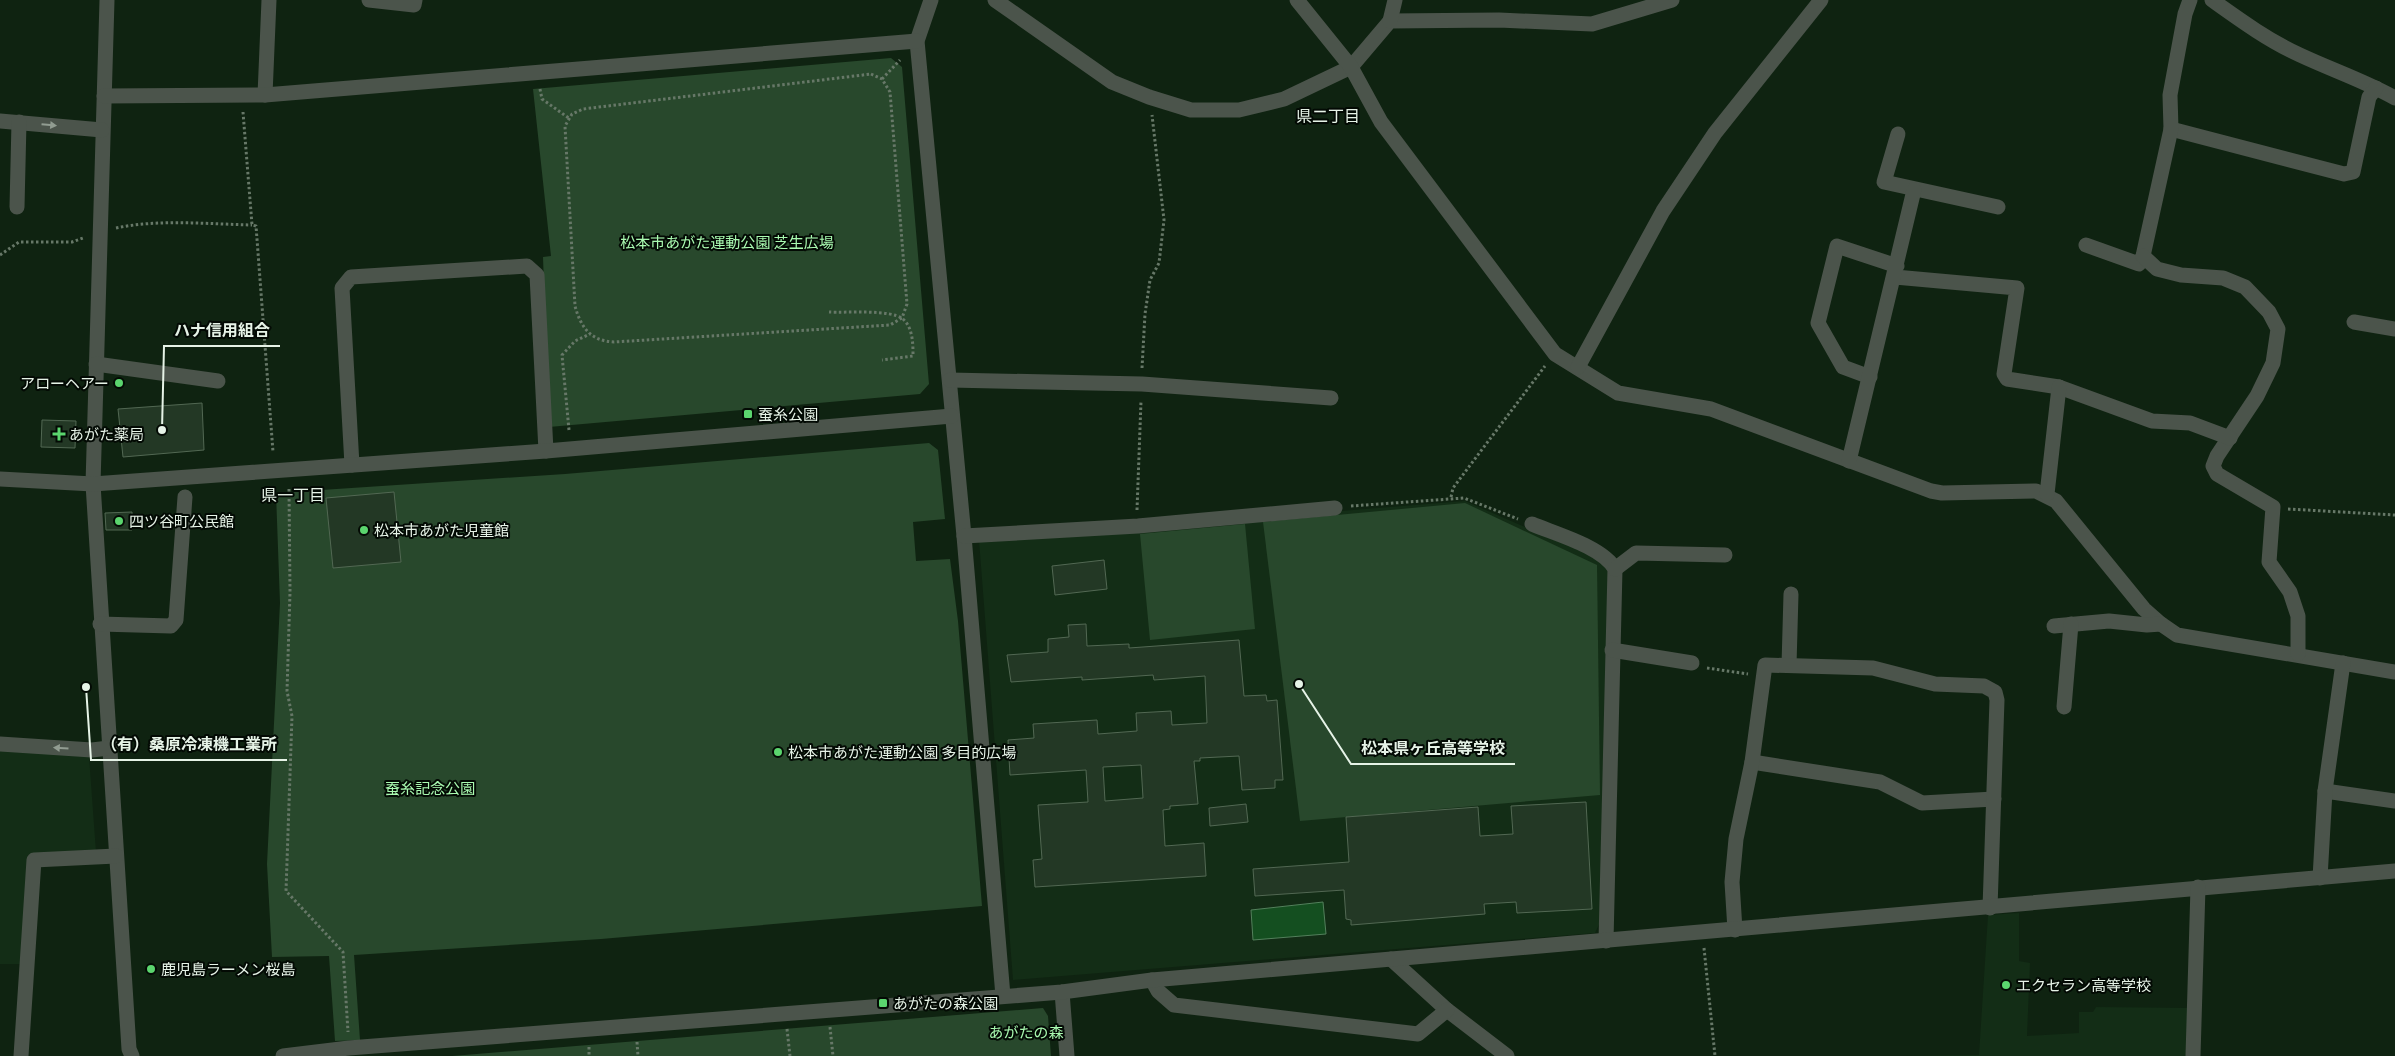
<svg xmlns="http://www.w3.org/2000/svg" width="2395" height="1056" viewBox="0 0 2395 1056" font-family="'Titillium Web','Noto Sans JP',sans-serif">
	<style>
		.built { fill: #132d16 }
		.green { fill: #28482c }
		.water { fill: #144f20; stroke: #53805c }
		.building { fill: #233825; stroke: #526853; fill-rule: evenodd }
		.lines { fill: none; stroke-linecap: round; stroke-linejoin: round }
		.path { stroke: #677868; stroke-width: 3; stroke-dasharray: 2.5 2.5; stroke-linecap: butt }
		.minor { stroke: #4b544b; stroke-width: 15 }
		.oneway { fill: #919c91 }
		.poi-dot { fill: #5bd56e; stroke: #030a04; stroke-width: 2 }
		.labels { text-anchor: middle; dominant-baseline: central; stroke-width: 4; stroke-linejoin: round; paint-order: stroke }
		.park-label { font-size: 15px; fill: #aafbb1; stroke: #030a04 }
		.poi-label { font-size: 15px; fill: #e6f3e7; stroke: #030a04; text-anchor: start }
		.neighbourhood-label { font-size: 16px; fill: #e6f3e7; stroke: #030a04 }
		.leader { fill: none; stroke: #e6f3e7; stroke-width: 2 }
		.callout-dot { fill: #e6f3e7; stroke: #030a04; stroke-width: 2 }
		.callout-label { font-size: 16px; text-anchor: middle; font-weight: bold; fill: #e6f3e7; stroke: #030a04; stroke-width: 4; stroke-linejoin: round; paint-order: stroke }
	</style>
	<rect width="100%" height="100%" fill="#0f2311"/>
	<!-- built -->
	<g class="built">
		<polygon points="1465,501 1601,560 1609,570 1603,916 1595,933 1013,980 979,540"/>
		<polygon points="0,750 89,756 96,852 28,855 21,964 0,964"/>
		<polygon points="2019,913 2019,961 2030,963 2027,1036 2079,1033 2079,1012 2093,1012 2096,1007 2191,1008 2190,1056 1905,1056 1979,1055 1988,915"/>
	</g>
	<!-- green -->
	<g class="green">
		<polygon points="891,58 902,67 929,384 920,394 549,427 543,257 551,256 533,89"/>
		<polygon points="929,443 938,450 945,519 913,522 916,561 950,559 958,621 982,906 601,939 354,955 360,1040 335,1041 329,956 272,957 267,864 280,603 276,493 565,474"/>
		<polygon points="1465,503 1597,565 1600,795 1300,821 1263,522"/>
		<polygon points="1245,524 1255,629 1150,640 1140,534"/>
		<polygon points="1043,1008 1048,1016 1051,1056 452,1056"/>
	</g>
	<!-- water -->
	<polygon class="water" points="1323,902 1326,934 1253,940 1251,910"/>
	<!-- building -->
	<g class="building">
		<polygon points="202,403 204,450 123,457 118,409"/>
		<polygon points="42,420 76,421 75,448 41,447"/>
		<polygon points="394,492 401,562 333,568 326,498"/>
		<polygon points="132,512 132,530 106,530 105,513"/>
		<polygon points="1104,560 1107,589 1055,595 1052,566"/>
		<path d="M1086,624L1087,646L1129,644V648L1239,640L1244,696L1266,695L1267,701L1277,700L1283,780H1275V788L1242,790L1239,756L1200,758V761H1194L1198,804L1170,806V809L1163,810L1165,846L1204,843L1206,876L1035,887L1033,860L1042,859L1038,805L1088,802L1086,770L1010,775L1008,740L1034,738L1033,724L1097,720L1098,734L1137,731L1136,713L1171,711L1172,725L1207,723L1205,676L1154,680L1153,675L1082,680V677L1011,682L1007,655L1048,652V639L1069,637L1068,625ZM1141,765L1143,798L1105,801L1103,767Z"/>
		<polygon points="1586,802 1592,909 1517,913 1516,902 1484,904 1485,914 1351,925 1351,920 1346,919 1344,890 1255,896 1253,869 1349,862 1346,817 1478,807 1480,836 1513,834 1511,806"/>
		<polygon points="1246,804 1248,822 1210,826 1209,808"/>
	</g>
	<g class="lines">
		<!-- path -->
		<g class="path">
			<path d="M871,74L882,79L890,92L907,304L902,318L890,325L614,342C591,341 581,328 575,306L565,126L572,114L583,109Z"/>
			<polyline points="882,79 900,60"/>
			<polyline points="540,89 542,99 570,119"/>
			<polyline points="243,112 252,225 256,226 273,452"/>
			<path d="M116,228C159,219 208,224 252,225"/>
			<polyline points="0,255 19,242 72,242 83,238"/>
			<path d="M829,312C845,313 891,309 903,319C913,328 913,344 913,356L882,360"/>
			<polyline points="1142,368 1145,314 1150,280 1159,263 1164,220 1152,115"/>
			<polyline points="569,430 562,355 575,341 590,334"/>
			<polyline points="289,489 290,592 287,691 292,716 286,891 343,952 348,1032"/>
			<polyline points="1451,497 1453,488 1545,366"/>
			<polyline points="1351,506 1464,498 1518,519"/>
			<polyline points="2288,509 2395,515"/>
			<polyline points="1137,510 1141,401"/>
			<polyline points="1707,668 1748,674"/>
			<polyline points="1704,948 1715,1056"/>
			<polyline points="830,1027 833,1056"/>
			<polyline points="787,1029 790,1056"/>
			<polyline points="637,1042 638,1056"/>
			<polyline points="589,1047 589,1056"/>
		</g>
		<!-- minor -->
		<g class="minor">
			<polyline points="107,0 93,484 129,1049 132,1056"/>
			<polyline points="369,0 414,5 415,0"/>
			<polyline points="931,0 917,41 964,536 1003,996"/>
			<polyline points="995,0 1112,82 1149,97 1191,110 1239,110 1284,99 1351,67 1390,21 1499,20 1592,24 1672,0"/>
			<polyline points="1297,0 1351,67 1381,122 1555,354 1618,393 1711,409 1931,491 1942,493 2036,491 2056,501 2144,609 2161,624 2177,635 2395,672"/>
			<path d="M2212,0C2240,20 2269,41 2300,55C2332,70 2365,81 2395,98"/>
			<polyline points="1390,21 1395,0"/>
			<polyline points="265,95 269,0"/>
			<polyline points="104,96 265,95 917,41"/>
			<polyline points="0,121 102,130"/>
			<polyline points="2171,129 2344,174 2353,172 2369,97 2376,88"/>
			<polyline points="1898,134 1884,182 1998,207"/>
			<polyline points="17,207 19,122"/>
			<polyline points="2086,245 2139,264 2143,256 2171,129 2170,95 2185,14 2190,0"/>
			<polyline points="2143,256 2157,269 2181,275 2223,278 2245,287 2269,312 2278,329 2273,363 2257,396 2217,456 2213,466 2217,474 2273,507 2269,562 2290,592 2298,616 2298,654"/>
			<polyline points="1895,277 2017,288 2004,374 2007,379 2059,387 2152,421 2190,423 2230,438"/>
			<polyline points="2354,322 2395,329"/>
			<polyline points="96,364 218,381"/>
			<polyline points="1578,367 1663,211 1715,133 1821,0"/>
			<polyline points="1870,377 1843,367 1818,323 1837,246 1897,266"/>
			<polyline points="950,380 1142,384 1331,398"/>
			<polyline points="1849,461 1914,190"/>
			<polyline points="352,465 342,288 351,277 527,266 537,275 546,451"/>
			<polyline points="0,479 93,484 546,451 952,416"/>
			<polyline points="2047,494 2059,387"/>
			<path d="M1532,524C1556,534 1603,547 1615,569L1606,941"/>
			<polyline points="964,536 1138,526 1335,508"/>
			<polyline points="1615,569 1636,553 1725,555"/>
			<polyline points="100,624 171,626 176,620 185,497"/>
			<polyline points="2054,626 2109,621 2147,625 2161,624"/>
			<polyline points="1612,650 1692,663"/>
			<polyline points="1789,665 1791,594"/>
			<polyline points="2064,707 2071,624"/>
			<polyline points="0,744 92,750 109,748"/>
			<polyline points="1752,762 1880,782 1922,803 1994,799"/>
			<polyline points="2325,791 2395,801"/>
			<polyline points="2320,878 2325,791 2343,663"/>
			<polyline points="1735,930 1732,882 1736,839 1752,762 1765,665 1873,668 1935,684 1984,686 1995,692 1997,700 1990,908"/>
			<polyline points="1391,959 1447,1010 1507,1056"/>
			<polyline points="1152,980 1158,991 1174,1005 1418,1034 1447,1010"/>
			<polyline points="1062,992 1067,1056"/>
			<polyline points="21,1056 34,860 116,856"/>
			<polyline points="283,1056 349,1048 1062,992 1152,980 2395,871"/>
			<polyline points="2193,1056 2198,887"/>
		</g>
	</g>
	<!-- one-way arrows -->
	<defs><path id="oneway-solid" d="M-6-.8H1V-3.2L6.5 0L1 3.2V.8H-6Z" transform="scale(1.25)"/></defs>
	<g class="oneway">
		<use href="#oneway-solid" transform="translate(49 125) rotate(5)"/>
		<use href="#oneway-solid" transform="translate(61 748) rotate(-176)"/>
	</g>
	<!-- markers -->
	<g class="poi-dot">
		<circle cx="119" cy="383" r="5"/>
		<rect x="743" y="409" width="10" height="10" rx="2.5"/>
		<path d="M56.5 426.5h5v5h5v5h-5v5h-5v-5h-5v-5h5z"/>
		<circle cx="119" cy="521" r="5"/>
		<circle cx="364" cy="530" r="5"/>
		<circle cx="778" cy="752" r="5"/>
		<circle cx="151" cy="969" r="5"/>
		<circle cx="2006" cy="985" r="5"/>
		<rect x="878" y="998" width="10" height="10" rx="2.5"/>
	</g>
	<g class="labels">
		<!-- park labels -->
		<g class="park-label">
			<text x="727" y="242">松本市あがた運動公園 芝生広場</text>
			<text x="430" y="788">蚕糸記念公園</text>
			<text x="1026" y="1032">あがたの森</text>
		</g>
		<!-- poi labels -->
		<g class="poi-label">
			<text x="109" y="383" text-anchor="end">アローヘアー</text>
			<text x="758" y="414">蚕糸公園</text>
			<text x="69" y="434">あがた薬局</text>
			<text x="129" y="521">四ツ谷町公民館</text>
			<text x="374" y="530">松本市あがた児童館</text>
			<text x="788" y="752">松本市あがた運動公園 多目的広場</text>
			<text x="161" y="969">鹿児島ラーメン桜島</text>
			<text x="2016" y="985">エクセラン高等学校</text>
			<text x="893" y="1003">あがたの森公園</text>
		</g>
		<!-- neighbourhood labels -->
		<g class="neighbourhood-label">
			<text x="1328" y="116">県二丁目</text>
			<text x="293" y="495">県一丁目</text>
		</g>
	</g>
	<!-- callouts -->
	<path class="leader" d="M162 430L164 346H280M86 687L91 760H287M1299 684L1351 764H1515"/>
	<g class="callout-dot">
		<circle cx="162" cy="430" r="5"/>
		<circle cx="86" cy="687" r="5"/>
		<circle cx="1299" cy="684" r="5"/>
	</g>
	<g class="callout-label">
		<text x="222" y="336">ハナ信用組合</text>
		<text x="189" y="750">（有）桑原冷凍機工業所</text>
		<text x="1433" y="754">松本県ヶ丘高等学校</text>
	</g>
</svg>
